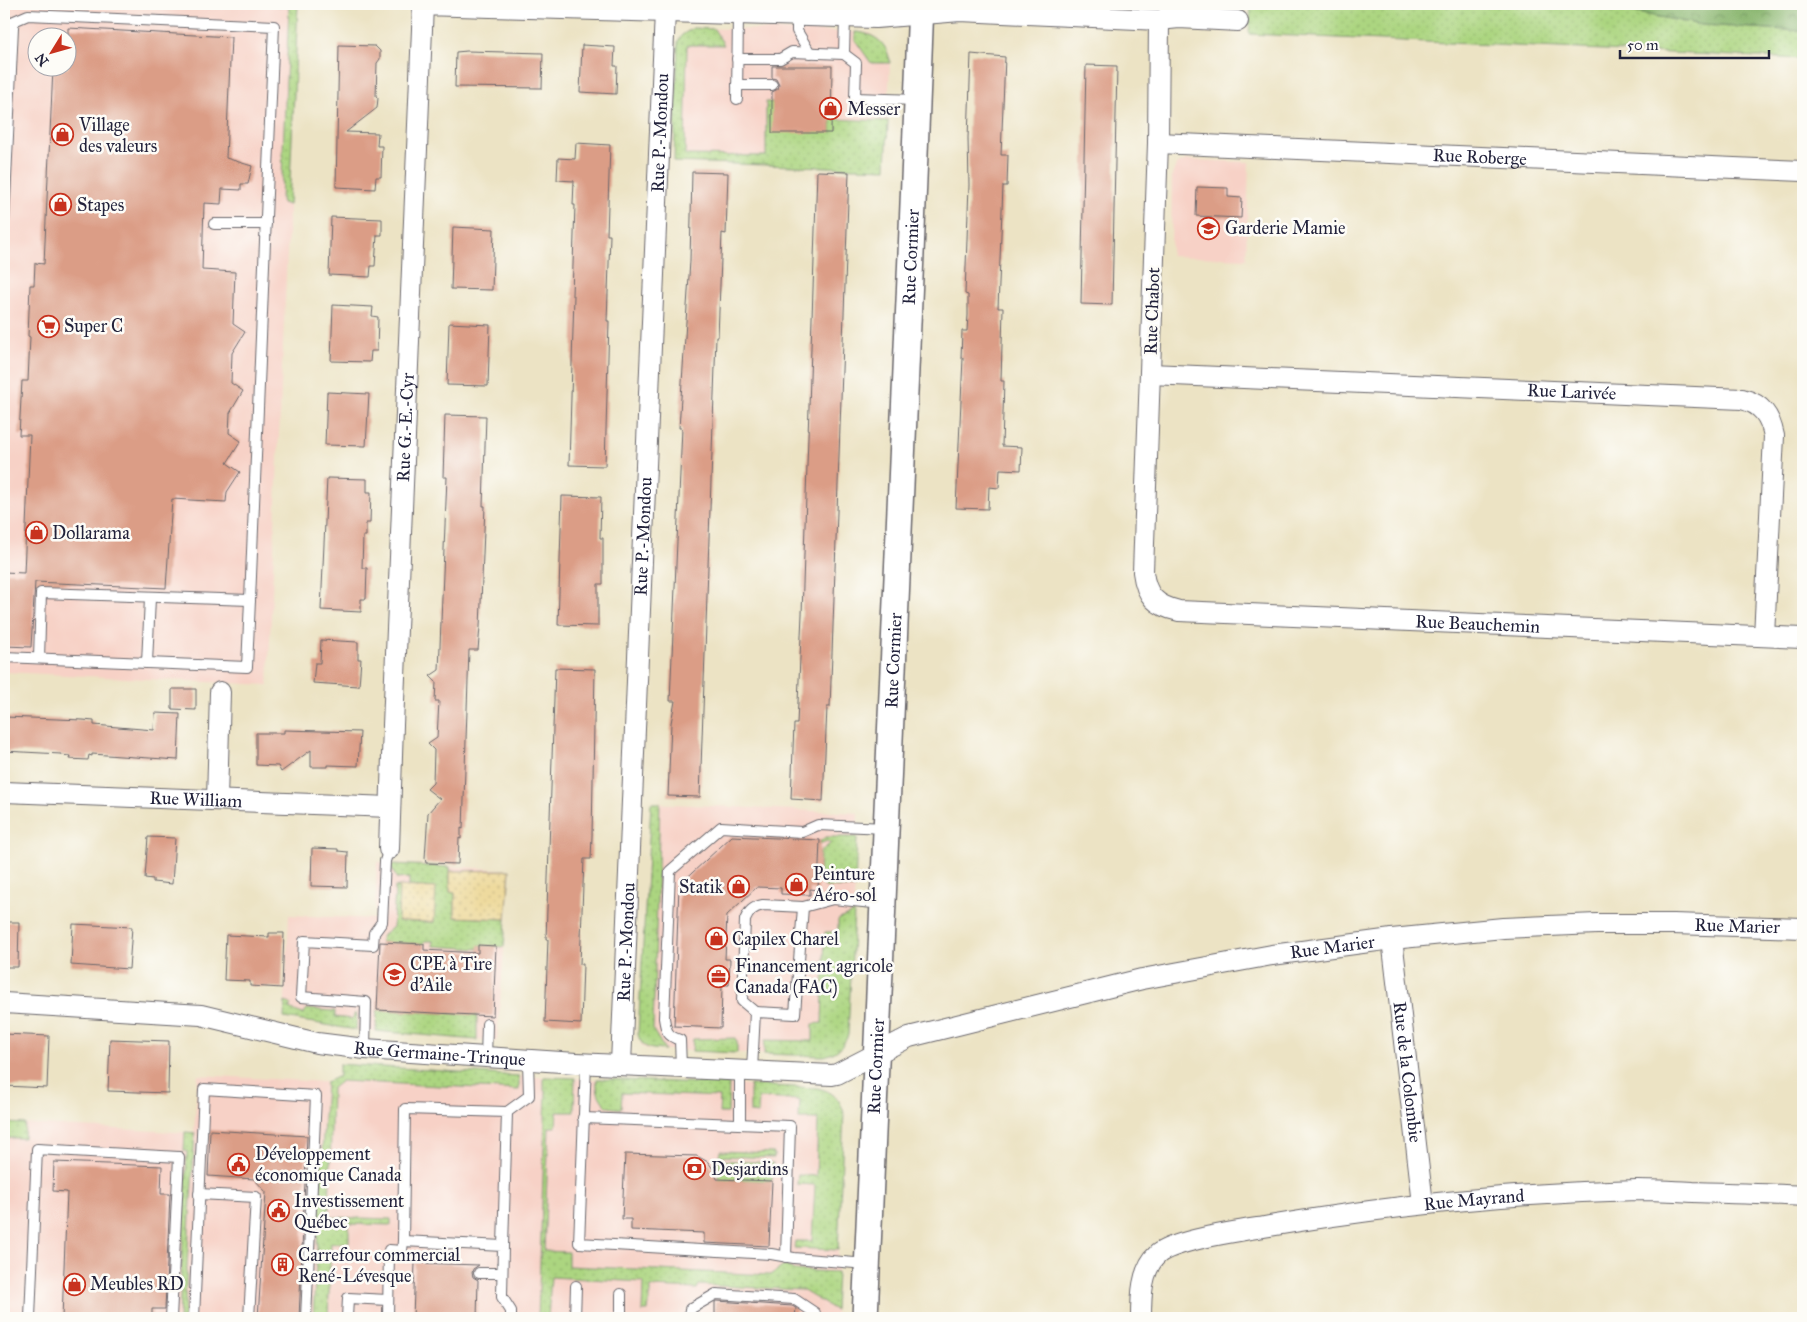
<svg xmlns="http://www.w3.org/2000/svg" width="1807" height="1322" viewBox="0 0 1807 1322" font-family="'IM FELL Great Primer',serif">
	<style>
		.built { fill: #f7d1c6; fill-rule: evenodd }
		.green { fill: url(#green-dots); stroke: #677c5e }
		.forest { fill: url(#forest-crowns); stroke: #566c54 }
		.sand { fill: url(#sand-dots); stroke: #887e6c }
		.building { fill: #db9d86 }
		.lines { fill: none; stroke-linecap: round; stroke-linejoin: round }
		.service-casing { stroke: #69666b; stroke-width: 12 }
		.minor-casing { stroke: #69666b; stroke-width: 22 }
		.tertiary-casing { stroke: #69666b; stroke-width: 28 }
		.service { stroke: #fff; stroke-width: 10 }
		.minor { stroke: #fff; stroke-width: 20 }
		.tertiary { stroke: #fff; stroke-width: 25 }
		.labels { text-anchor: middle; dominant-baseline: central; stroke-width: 5; stroke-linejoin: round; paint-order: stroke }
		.poi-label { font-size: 18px; fill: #22223b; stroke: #fdfcf7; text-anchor: start }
		.street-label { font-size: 18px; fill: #22223b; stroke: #fdfcf7 }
	</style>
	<defs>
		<pattern id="green-dots" width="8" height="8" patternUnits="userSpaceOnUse" patternTransform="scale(1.25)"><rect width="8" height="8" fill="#acd580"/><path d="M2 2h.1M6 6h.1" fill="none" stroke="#94b770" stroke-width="1.8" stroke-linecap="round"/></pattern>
		<pattern id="forest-crowns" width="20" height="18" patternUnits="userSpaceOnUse" patternTransform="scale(1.25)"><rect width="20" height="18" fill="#89b66e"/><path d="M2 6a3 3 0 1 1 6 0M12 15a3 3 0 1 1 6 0" fill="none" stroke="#70945c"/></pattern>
		<pattern id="sand-dots" width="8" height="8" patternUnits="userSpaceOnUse" patternTransform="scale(1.25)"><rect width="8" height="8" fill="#eeda9e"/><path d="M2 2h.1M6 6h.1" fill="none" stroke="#ccbb89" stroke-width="1.8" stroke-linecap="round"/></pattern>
	</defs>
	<rect width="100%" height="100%" fill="#fdfcf7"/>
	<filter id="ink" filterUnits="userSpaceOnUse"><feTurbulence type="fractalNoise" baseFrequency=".02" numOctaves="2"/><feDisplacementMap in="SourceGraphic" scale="10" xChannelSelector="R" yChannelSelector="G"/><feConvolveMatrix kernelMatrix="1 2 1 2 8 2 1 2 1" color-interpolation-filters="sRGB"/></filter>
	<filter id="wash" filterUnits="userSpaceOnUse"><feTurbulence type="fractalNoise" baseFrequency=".0096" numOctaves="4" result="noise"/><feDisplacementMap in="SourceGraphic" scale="20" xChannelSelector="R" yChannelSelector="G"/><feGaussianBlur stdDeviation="1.12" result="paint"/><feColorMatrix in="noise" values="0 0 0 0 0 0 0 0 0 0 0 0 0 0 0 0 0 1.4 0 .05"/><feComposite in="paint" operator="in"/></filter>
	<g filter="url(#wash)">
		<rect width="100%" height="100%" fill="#ece3c4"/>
		<!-- built -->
		<g class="built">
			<path d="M4,4H298L268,685L4,672ZM38,38H68V68H38Z"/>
			<polygon points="693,28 857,32 869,33 877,38 888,52 890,61 886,169 674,162 678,41 682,35"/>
			<polygon points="1186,160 1249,162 1246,259 1171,256 1172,175 1176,165"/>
			<polygon points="651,803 858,813 848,1035 840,1049 830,1055 824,1056 647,1049 642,1046 638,1034"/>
			<polygon points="377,862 510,870 497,1041 356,1030 284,1018 289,915 375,919"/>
			<polygon points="339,1064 505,1076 750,1085 817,1088 827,1090 835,1095 841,1104 844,1113 835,1318 4,1318 4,1123 194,1133 198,1075 326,1082 339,1076"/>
		</g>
		<!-- green -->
		<g class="green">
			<polygon points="278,4 298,4 289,205 282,203 281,200 289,7 278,6"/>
			<polygon points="1251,4 1500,4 1601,6 1702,25 1803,31 1803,59 1249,34"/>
			<polygon points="693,28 714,29 724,45 687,45 685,155 766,156 766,102 772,102 831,133 831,119 888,121 886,169 674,162 678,41 682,35"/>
			<path d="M855,32C874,33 888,43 890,63H871L855,40Z"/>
			<path d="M651,803H660L653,1030L665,1050C651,1049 642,1050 638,1034Z"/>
			<polygon points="826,837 857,837 855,888 825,887 819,879 820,852 831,843 826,841 820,845 821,840"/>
			<polygon points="393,864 450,867 450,892 455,892 455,917 506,919 504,947 479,945 478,949 433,946 433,941 425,941 424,944 380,942 383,935 393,927 395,887 399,886 398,921 434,922 435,888 409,886 409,878 397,879 391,867"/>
			<path d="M854,912L848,1035C843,1047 837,1053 824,1056L764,1054L765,1040L813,1041V1024L822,1023L825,932H838V920Z"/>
			<polygon points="285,1002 291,1004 289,1009 303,1014 307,1009 335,1011 335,1017 352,1019 355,1013 357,1014 356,1030 284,1018"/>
			<polygon points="377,1010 477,1015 477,1040 376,1031"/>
			<polygon points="735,1038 737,1042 737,1053 692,1051 693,1039"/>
			<polygon points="339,1064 519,1076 519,1090 341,1081 332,1088 329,1217 391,1219 391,1225 349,1224 349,1243 331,1243 328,1318 313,1318 326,1082 339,1076"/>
			<polygon points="544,1077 575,1078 574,1112 557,1112 556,1127 549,1127 544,1251 568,1252 568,1266 771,1275 785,1265 794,1270 837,1272 835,1310 802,1290 699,1285 697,1289 651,1287 648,1311 642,1311 643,1282 551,1277 548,1318 538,1318 546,1091 544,1091"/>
			<path d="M597,1079L729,1084L728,1113H719L720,1097L622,1093L621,1109L608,1107C599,1099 596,1091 597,1079Z"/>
			<path d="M750,1085L817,1088C832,1091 840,1098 844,1113L838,1250L794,1248L795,1241H812L815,1185L797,1184L798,1175L816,1176L818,1119H799L800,1100L759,1098L758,1114L750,1113Z"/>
			<polygon points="4,1123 25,1124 24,1138 8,1138 8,1129 4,1129"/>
			<polygon points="185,1132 195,1133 184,1318 179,1318 187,1151 184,1151"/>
			<polygon points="720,1151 774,1153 774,1158 719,1156"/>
			<polygon points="719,1160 773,1163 772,1181 718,1179"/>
		</g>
		<!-- forest -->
		<polygon class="forest" points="1500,4 1803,4 1803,31 1702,25 1601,6"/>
		<!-- sand -->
		<g class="sand">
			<polygon points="510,870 506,919 455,917 455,893 450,892 450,871"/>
			<polygon points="399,886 436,888 434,922 398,921"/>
		</g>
		<g id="blocks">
			<!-- building -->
			<g class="building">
				<polygon points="68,28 231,37 226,158 252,166 248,184 241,184 241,190 222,189 221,204 204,203 202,270 235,272 233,324 245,332 232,353 231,383 243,391 230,413 229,433 241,441 227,463 240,472 227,492 226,502 172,499 166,588 35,582 31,647 4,646 4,572 24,573 30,435 19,435 22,381 28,381 30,337 28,336 30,285 34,285 35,263 44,264 53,68 68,68"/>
				<polygon points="339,45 375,46 380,51 380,59 377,63 376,96 378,98 377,108 346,132 378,133 377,146 382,146 381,177 376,177 375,189 336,187"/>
				<polygon points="582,45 615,47 614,66 617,66 616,94 580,92"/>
				<polygon points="467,51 543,53 542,88 455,87 456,52"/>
				<polygon points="971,54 1005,57 1001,155 1008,155 1007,186 1003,186 998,308 1003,308 1001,381 1004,381 1002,446 1022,447 1021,470 1000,469 999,488 989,487 988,509 956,508 963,358 961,358 962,331 967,331 968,315 968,295 965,294 969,185 968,138"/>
				<polygon points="1086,65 1117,66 1112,305 1081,304"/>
				<polygon points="772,66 832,66 831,133 772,133 772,92 778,89 779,85 776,79 772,78"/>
				<polygon points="576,143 610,145 607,235 610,235 607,321 609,321 605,466 569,465 574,295 572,295 575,205 573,205 574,181 557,180 558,158 575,159"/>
				<polygon points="817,171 849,172 832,654 830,707 827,707 823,801 791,799 794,724 797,724 802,614"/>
				<polygon points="692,172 728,173 726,234 722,233 718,337 716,337 700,797 668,796 671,723 675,701 670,701 682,428 679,428 690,261"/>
				<polygon points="1197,187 1228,188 1228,197 1242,198 1241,218 1196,216"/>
				<polygon points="331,217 382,219 382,235 377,235 375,266 371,266 370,277 329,275"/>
				<polygon points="453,227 494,229 492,290 451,289"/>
				<polygon points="333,305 373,307 372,316 378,317 377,351 371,351 370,362 331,361"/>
				<polygon points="449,323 490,325 488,386 447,385"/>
				<polygon points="327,392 369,394 366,446 325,445"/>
				<polygon points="445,415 486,416 483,506 485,506 480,627 478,650 469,650 463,829 461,828 461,839 459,838 458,864 426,863 425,858 428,813 440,799 427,789 433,783 434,750 428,744 437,738 439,701 435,701 436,682 430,676 439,670 447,477 443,477"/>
				<polygon points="327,478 367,479 367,492 371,492 370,523 366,523 366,536 363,536 362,568 367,568 366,599 361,599 361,612 321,610"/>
				<polygon points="562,496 601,497 600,538 603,538 603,584 598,584 598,626 558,625"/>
				<polygon points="321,640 358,642 358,659 361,659 359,686 313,683 315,663 320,663"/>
				<polygon points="555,668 595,669 592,836 591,859 584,859 580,964 583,964 581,1024 545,1022 548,939 546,939"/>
				<polygon points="172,689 196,689 196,710 172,709"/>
				<polygon points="155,713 180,714 178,760 92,754 92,756 89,755 88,760 69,759 70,756 61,755 61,754 4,751 4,717 83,720 94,721 94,725 154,730"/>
				<polygon points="284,730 360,732 358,766 328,765 328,767 311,767 311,750 281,772 278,766 256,765 256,733 284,733"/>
				<polygon points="732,836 820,840 818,890 810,889 810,895 781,894 781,888 757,887 727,915 725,959 730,959 729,985 722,985 721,1028 674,1026 679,885"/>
				<polygon points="148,837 175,838 172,884 153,882 153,879 145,878"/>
				<polygon points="312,848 338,849 338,851 348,852 347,887 311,886"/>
				<polygon points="4,922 19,922 18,967 4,967"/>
				<polygon points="73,924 132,927 129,969 71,965"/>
				<polygon points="269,933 284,933 282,988 250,986 250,981 224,980 226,935 269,937"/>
				<polygon points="380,942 424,944 424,950 478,953 478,945 496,946 493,1016 377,1010"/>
				<polygon points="4,1034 49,1036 47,1088 4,1086"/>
				<polygon points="110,1039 169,1041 168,1093 108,1091"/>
				<polygon points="210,1130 307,1136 299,1318 258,1318 266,1192 254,1179 208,1176"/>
				<polygon points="625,1154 697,1156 708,1162 713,1169 717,1179 772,1181 769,1246 704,1243 704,1233 631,1230 631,1219 622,1219"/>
				<polygon points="54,1162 162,1166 161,1194 170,1194 165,1309 152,1309 152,1318 62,1318 67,1192 53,1191"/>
				<polygon points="415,1263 479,1265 473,1269 472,1273 473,1277 478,1280 477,1318 413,1318"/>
				<polygon points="717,1301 792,1306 796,1308 795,1318 715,1318 715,1302"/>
			</g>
		</g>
	</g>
	<g filter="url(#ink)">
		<use href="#blocks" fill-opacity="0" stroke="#69666b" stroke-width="1"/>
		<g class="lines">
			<defs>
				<g id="service">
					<polyline points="797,15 797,31 810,53"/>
					<polyline points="1159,20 1169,4"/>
					<polyline points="844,54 845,17"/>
					<polyline points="737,59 780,59 792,52 844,54 856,63 855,98 917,100"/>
					<polyline points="737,85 772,85"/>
					<polyline points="737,99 738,13"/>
					<polyline points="4,222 13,27 14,21 28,15 274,26 250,600 41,593 39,658"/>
					<polyline points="214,224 266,224"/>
					<polyline points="4,657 147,663 150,598"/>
					<polyline points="147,663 247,667 250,600"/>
					<path d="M755,1012L742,1001L745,920C749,911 753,907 763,905L803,907"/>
					<polyline points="365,1049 366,1002 301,997 304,941 373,945 374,933 382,922 385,861 389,849"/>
					<polyline points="486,1058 487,1024"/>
					<polyline points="586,1063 579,1243 771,1254 794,1258 867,1264"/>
					<path d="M681,1067L680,1040C667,1036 666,1031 664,1018L670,871L721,827L802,832L818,825L886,828"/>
					<polyline points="752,1070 755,1012 795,1014 803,907 833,899 883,904"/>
					<polyline points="507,1112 529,1096 528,1060"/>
					<polyline points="583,1118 790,1126 786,1257"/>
					<polyline points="740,1124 740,1070"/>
					<polyline points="199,1194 256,1197 249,1318"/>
					<polyline points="403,1241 405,1109 507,1112 503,1246"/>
					<polyline points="479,1273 502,1273"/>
					<polyline points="30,1318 37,1149 179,1157 171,1318"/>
					<polyline points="194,1318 204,1089 316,1096 306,1318"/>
					<polyline points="347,1318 348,1298 388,1300"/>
					<polyline points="388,1318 389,1250 402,1251 403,1241 503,1246 502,1297 511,1311 511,1318"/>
					<polyline points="575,1318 576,1286"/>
					<polyline points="621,1318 621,1294"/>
					<polyline points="689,1318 690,1309 716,1294 794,1299 815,1313 815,1318"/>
				</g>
				<g id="minor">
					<path id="s1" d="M1159,20L1158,143L1143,572C1146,596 1156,606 1179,611L1803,638"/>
					<path id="s2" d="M1158,143L1803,171"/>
					<path id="s3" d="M1150,374L1742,399C1762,404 1770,416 1774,436L1764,636"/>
					<path id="s4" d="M4,792L390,807"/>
					<polyline points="217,800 220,692"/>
					<path id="s5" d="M389,849L393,725L423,5L876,18L960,11L1159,20L1179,18L1238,21"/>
					<path id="s6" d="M1392,939L1423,1204"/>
					<path id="s7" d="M4,1003L201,1015L317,1043L365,1049L576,1063L832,1075L837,1074L909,1037L1142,979L1272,955L1392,939L1503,928L1597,924H1673L1803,928"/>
					<path id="s8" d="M621,1064L665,11"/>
					<path id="s9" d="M1141,1318C1141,1298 1141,1269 1158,1254C1176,1240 1239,1231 1264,1227C1387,1206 1511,1193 1637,1190C1655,1190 1675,1191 1693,1192C1730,1193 1767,1194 1803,1196"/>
				</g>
				<g id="tertiary">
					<path id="s10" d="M865,1318L911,254L921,4"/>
				</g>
			</defs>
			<!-- service casing -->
			<use href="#service" class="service-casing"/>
			<!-- minor casing -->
			<use href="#minor" class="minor-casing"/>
			<!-- tertiary casing -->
			<use href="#tertiary" class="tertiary-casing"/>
			<!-- service -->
			<use href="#service" class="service"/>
			<!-- minor -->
			<use href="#minor" class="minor"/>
			<!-- tertiary -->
			<use href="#tertiary" class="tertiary"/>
		</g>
	</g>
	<!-- icons -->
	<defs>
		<symbol id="shop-ring" viewBox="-11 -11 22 22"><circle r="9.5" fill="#fdfcf7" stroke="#c8321e" stroke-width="1.5"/><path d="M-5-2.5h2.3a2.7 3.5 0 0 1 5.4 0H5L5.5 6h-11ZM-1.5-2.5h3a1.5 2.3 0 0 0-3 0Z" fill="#c8321e"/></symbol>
		<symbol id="school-ring" viewBox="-11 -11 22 22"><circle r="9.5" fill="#fdfcf7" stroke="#c8321e" stroke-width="1.5"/><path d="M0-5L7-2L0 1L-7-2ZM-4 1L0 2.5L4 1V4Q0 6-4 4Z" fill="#c8321e"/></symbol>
		<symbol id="supermarket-ring" viewBox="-11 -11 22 22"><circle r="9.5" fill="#fdfcf7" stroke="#c8321e" stroke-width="1.5"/><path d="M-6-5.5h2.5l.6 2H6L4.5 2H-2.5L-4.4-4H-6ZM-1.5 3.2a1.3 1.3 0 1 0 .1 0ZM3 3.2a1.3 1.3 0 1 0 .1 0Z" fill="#c8321e"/></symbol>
		<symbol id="office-ring" viewBox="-11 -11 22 22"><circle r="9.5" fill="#fdfcf7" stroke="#c8321e" stroke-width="1.5"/><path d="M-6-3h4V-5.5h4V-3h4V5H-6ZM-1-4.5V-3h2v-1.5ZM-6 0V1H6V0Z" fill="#c8321e"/></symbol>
		<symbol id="civic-ring" viewBox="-11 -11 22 22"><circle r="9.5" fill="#fdfcf7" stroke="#c8321e" stroke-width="1.5"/><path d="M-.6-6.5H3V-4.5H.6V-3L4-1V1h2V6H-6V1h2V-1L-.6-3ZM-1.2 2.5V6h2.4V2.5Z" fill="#c8321e"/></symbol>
		<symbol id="bank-ring" viewBox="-11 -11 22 22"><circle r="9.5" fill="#fdfcf7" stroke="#c8321e" stroke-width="1.5"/><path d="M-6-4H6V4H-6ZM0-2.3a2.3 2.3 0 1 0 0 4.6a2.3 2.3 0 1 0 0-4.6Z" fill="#c8321e"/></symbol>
		<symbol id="building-ring" viewBox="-11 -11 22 22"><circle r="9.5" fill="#fdfcf7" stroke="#c8321e" stroke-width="1.5"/><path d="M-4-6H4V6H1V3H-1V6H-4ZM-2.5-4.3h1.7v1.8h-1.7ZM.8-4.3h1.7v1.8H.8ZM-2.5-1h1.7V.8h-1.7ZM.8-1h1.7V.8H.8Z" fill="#c8321e"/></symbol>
	</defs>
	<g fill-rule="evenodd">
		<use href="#shop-ring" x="818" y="96" width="25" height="25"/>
		<use href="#shop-ring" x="50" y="122" width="25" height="25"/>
		<use href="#shop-ring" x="48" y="192" width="25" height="25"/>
		<use href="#school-ring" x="1196" y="216" width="25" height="25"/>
		<use href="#supermarket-ring" x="36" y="314" width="25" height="25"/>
		<use href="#shop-ring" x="24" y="520" width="25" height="25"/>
		<use href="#shop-ring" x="784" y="872" width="25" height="25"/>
		<use href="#shop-ring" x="726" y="874" width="25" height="25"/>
		<use href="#shop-ring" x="704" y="926" width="25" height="25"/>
		<use href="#school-ring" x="382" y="962" width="25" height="25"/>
		<use href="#office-ring" x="706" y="964" width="25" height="25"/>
		<use href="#civic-ring" x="226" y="1152" width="25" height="25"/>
		<use href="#bank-ring" x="682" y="1156" width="25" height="25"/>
		<use href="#civic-ring" x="266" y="1198" width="25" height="25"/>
		<use href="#building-ring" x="270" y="1252" width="25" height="25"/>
		<use href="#shop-ring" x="62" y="1272" width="25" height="25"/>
	</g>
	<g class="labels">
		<!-- poi labels -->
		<g class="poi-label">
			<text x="847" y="109">Messer</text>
			<text x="79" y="125">Village<tspan x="79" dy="21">des valeurs</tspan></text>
			<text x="77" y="205">Stapes</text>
			<text x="1225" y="228">Garderie Mamie</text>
			<text x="64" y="326">Super C</text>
			<text x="52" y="533">Dollarama</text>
			<text x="813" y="874">Peinture<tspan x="813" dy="21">Aéro-sol</tspan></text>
			<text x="723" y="887" text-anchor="end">Statik</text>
			<text x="732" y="939">Capilex Charel</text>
			<text x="410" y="964">CPE à Tire<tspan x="410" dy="21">d'Aile</tspan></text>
			<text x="735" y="966">Financement agricole<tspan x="735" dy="21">Canada (FAC)</tspan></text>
			<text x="255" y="1154">Développement<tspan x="255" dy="21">économique Canada</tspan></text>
			<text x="711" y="1169">Desjardins</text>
			<text x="294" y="1201">Investissement<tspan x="294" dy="21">Québec</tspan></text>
			<text x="298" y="1255">Carrefour commercial<tspan x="298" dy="21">René-Lévesque</tspan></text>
			<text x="90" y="1284">Meubles RD</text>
		</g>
		<!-- street labels -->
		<g class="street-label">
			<text stroke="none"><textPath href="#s8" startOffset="932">Rue P.-Mondou</textPath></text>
			<text stroke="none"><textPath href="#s2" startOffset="322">Rue Roberge</textPath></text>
			<text stroke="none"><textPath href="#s10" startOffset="1062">Rue Cormier</textPath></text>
			<text transform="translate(1152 311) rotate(-88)">Rue Chabot</text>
			<text stroke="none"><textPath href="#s3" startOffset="422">Rue Larivée</textPath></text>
			<text stroke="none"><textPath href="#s5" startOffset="422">Rue G.-E.-Cyr</textPath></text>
			<text stroke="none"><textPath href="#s8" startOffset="528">Rue P.-Mondou</textPath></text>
			<text stroke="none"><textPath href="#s1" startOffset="909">Rue Beauchemin</textPath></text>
			<text stroke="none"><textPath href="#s10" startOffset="658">Rue Cormier</textPath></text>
			<text stroke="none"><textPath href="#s4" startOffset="192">Rue William</textPath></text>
			<text stroke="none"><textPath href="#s7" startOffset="1758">Rue Marier</textPath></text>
			<text stroke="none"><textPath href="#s8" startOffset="122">Rue P.-Mondou</textPath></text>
			<text stroke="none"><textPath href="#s7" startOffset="1352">Rue Marier</textPath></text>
			<text stroke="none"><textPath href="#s7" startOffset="440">Rue Germaine-Trinque</textPath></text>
			<text stroke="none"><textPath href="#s10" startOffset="252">Rue Cormier</textPath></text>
			<text stroke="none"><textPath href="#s6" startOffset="134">Rue de la Colombie</textPath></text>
			<text stroke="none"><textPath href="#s9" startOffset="390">Rue Mayrand</textPath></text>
		</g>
	</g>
	<!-- margin -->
	<rect width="1807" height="1322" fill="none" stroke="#fdfcf7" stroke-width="20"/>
	<!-- north arrow -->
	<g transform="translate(52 52) rotate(233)"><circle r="24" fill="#fdfcf7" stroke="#a5a5ac"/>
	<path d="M0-4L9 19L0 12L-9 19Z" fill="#c8321e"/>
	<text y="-8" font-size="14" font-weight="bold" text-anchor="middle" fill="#22223b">N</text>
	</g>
	<!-- scale -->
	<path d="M1620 50v8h149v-8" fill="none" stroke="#22223b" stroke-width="2.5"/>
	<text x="1627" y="50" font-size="15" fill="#22223b" stroke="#fdfcf7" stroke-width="4" paint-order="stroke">50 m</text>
</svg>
